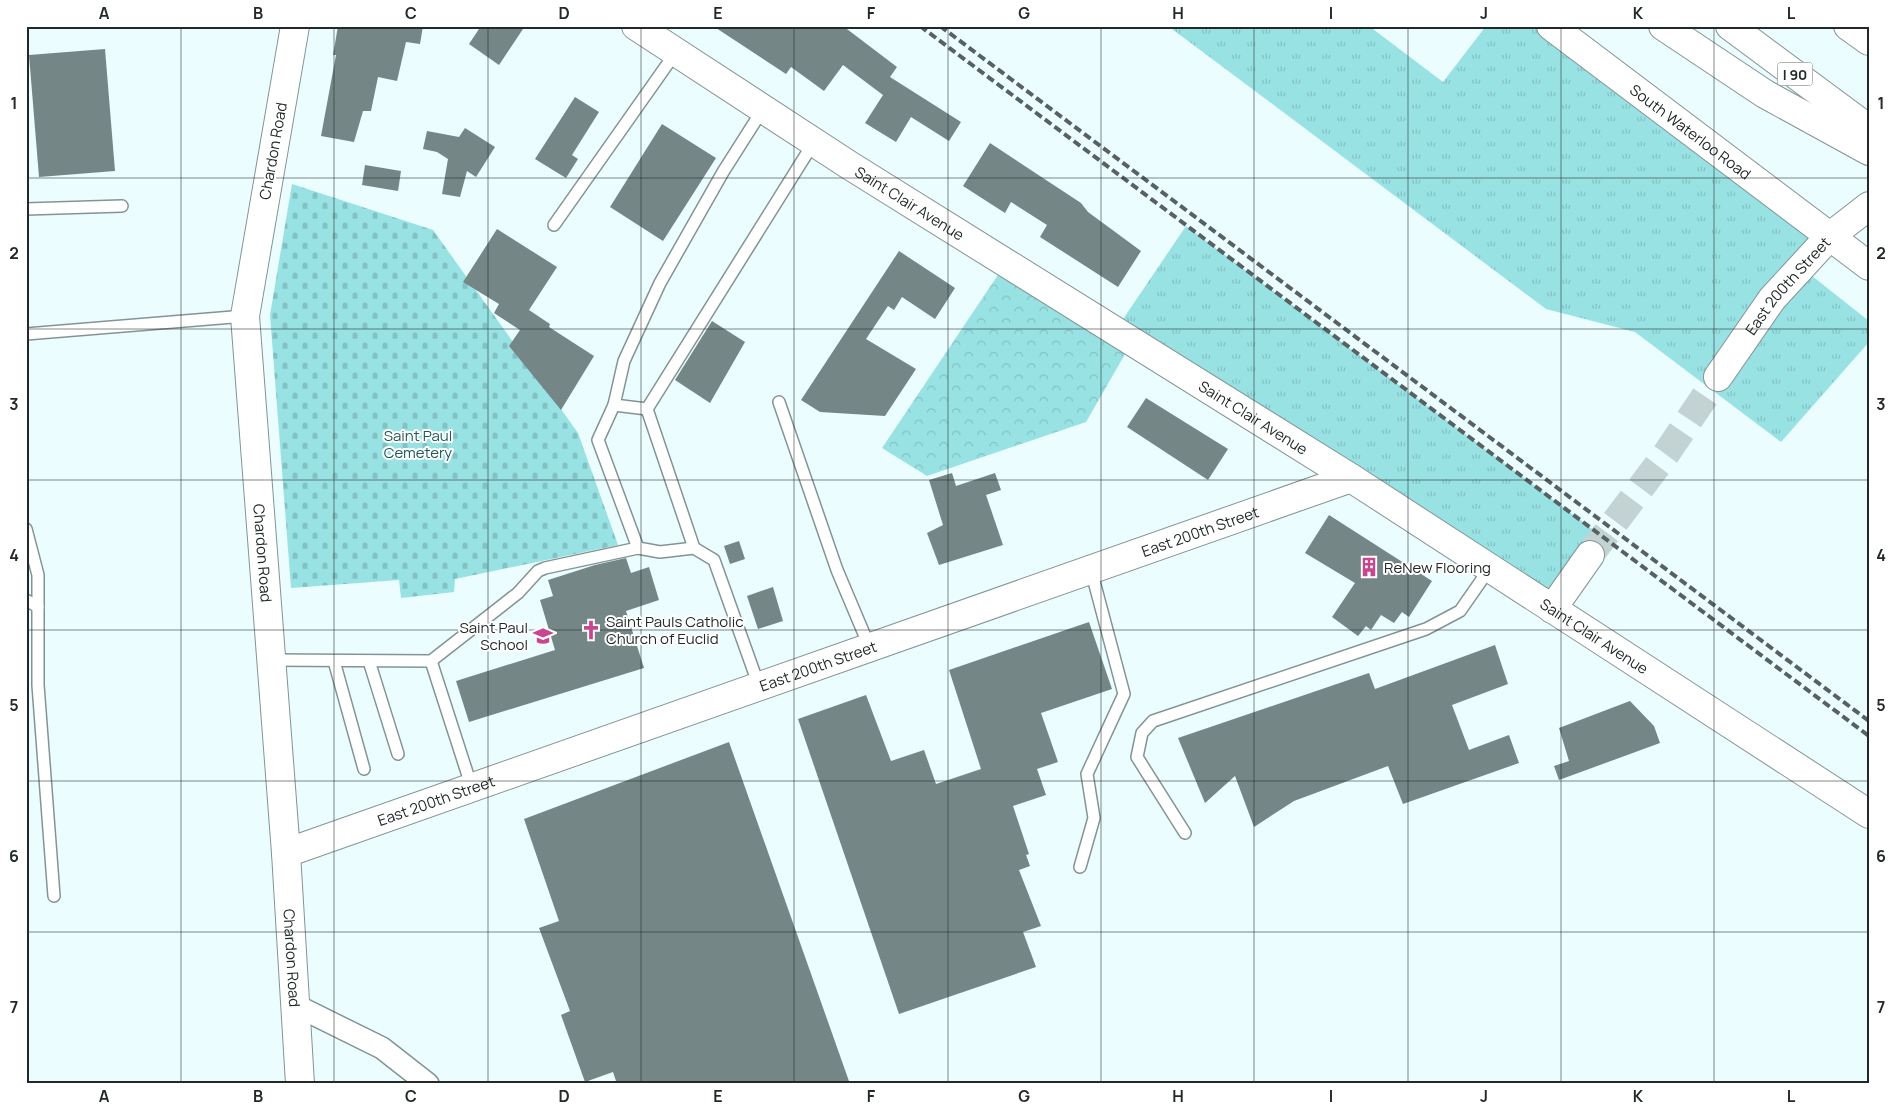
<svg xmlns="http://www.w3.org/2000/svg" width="1895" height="1110" viewBox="0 0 1895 1110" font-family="Manrope,sans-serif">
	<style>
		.grass { fill: url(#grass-tufts) }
		.forest { fill: url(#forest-crowns) }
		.cemetery { fill: url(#cemetery-stones) }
		.building { fill: #758686 }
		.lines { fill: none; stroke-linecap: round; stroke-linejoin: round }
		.secondary-tunnel { stroke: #c3d3d3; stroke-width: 28; stroke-dasharray: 28 14; stroke-linecap: butt }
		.lane-casing { stroke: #839494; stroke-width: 14 }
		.street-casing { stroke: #839494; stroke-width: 24 }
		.secondary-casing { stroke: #839494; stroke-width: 30 }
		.highway-casing { stroke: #839494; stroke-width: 30 }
		.lane { stroke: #fff; stroke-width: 11 }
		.street { stroke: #fff; stroke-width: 21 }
		.secondary { stroke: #fff; stroke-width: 28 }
		.highway { stroke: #fff; stroke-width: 28 }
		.rail { stroke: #586162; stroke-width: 4; stroke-dasharray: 8 4; stroke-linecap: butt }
		.grid { fill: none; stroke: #232929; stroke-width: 1; stroke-opacity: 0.55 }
		.labels { text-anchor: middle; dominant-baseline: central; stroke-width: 4; stroke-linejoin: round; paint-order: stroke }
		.shield { fill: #fff; stroke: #656969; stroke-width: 1 }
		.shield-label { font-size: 14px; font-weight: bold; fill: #232929 }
		.street-label { font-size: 15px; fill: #232929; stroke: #fff }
		.park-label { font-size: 15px; fill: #1f585a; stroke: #fff }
		.poi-label { font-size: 15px; fill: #232929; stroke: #fff; text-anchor: start }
		.neatline { fill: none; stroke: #232929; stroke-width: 2 }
		.grid-label { font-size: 16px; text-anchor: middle; font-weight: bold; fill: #232929 }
	</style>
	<defs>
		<pattern id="grass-tufts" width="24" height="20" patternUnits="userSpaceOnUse" patternTransform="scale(1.25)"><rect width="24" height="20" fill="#98e2e4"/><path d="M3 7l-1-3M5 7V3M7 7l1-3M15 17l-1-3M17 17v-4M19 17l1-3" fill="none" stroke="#83c2c4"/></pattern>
		<pattern id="forest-crowns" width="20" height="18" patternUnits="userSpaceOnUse" patternTransform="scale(1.25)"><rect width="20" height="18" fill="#98e2e4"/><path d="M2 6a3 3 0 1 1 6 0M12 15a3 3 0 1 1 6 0" fill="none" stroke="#83c2c4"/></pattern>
		<pattern id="cemetery-stones" width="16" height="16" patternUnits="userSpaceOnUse" patternTransform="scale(1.25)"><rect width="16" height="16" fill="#98e2e4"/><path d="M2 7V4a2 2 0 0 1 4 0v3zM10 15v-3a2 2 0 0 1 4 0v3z" fill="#83c2c4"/></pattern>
	</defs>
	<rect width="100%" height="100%" fill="#ebfdfe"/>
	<!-- grass -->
	<g class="grass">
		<polygon points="1168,26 1369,26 1443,82 1486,26 1551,26 1829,237 1802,268 1869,321 1869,342 1781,442 1635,332 1546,309"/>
		<polygon points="1186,226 1603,537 1552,609 1115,331"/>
	</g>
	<!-- forest -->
	<polygon class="forest" points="1006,263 1132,342 1086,422 927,476 882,448"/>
	<!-- cemetery -->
	<polygon class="cemetery" points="292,184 433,230 578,433 618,545 455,579 454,592 401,598 399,580 291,588 270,315"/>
	<!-- building -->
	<g class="building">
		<polygon points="338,26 423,26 420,44 406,42 397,81 378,77 371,111 363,111 354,142 321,136 336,55 333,55"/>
		<polygon points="481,26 525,26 499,65 469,44"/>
		<polygon points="713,26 843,26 897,67 890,77 961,122 949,141 911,117 896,142 865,123 883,95 843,65 824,91 791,67 786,74"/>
		<polygon points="105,49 115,171 39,177 29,55"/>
		<polygon points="575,97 599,112 572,155 578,159 566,178 535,159"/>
		<polygon points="662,124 716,158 663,241 610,207"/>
		<polygon points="465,128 495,147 476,177 467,171 460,197 442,194 448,159 437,152 423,149 427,131 459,137"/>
		<polygon points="990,143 1081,203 1088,212 1141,251 1118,287 1040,237 1047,225 1011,202 1005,213 963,186"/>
		<polygon points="365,165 401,171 398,191 362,185"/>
		<polygon points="497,229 557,267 529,310 550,324 549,327 594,356 561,410 509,346 520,330 494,313 499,304 463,282"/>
		<polygon points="899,251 955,288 935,319 902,297 894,310 888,306 866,339 916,369 885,416 820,412 801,400"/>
		<polygon points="712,321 745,342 710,403 675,380"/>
		<polygon points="1146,398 1228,449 1208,480 1127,427"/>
		<polygon points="952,473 956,486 995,473 1001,490 986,495 1003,545 939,565 927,533 943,525 929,480"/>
		<polygon points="1329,515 1432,581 1409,617 1402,612 1394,623 1381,615 1371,630 1366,626 1358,636 1332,617 1355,583 1305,553"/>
		<polygon points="739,541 745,559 730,564 724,546"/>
		<polygon points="626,558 631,573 649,567 659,600 626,611 644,668 469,722 456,681 555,650 540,600 553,596 548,580 595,565"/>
		<polygon points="773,587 783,621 758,629 747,596"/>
		<polygon points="1089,622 1112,689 1041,713 1058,762 1037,769 1046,795 1013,806 1029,854 1026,855 1030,866 1019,870 1041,926 1023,932 1036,967 899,1014 798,719 866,695 891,761 924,750 936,784 981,769 949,670"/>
		<polygon points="1495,645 1508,684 1452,705 1469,750 1509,735 1519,763 1403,804 1388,766 1294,801 1254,827 1235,776 1205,803 1178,738 1369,673 1375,689"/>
		<polygon points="1630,701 1654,726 1660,743 1559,780 1554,766 1569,761 1559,728"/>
		<polygon points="729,742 850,1084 617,1084 613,1072 585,1082 561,1015 570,1011 539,928 559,921 524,819"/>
	</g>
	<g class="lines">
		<!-- secondary-tunnel -->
		<polyline class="secondary-tunnel" points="1590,555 1666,454 1718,377"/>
		<defs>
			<g id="lane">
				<polyline points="26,209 122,206"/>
				<polyline points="554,225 676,52"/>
				<polyline points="26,334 245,316"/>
				<polyline points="779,402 837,570 870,648"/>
				<polyline points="614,405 647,409"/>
				<polyline points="26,529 38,575 38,685 54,896"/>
				<polyline points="694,548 647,409 814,142"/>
				<polyline points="26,600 38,607"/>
				<polyline points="271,660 431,661 518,593 538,571 545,568 638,548"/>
				<polyline points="334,661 364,769"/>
				<polyline points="369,661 398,754"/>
				<polyline points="431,661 472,788"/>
				<polyline points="759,686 714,560 694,548 660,552 638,548 598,440 614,405 624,361 660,283 723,172 763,109"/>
				<polyline points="1185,833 1137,757 1142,733 1153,721 1426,629 1460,611 1490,568"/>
				<polyline points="1080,867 1094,818 1087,774 1124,694 1091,570"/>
			</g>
			<polyline id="street" points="295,1005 382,1048 428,1084"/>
			<g id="secondary">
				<path id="s1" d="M295,26L245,316L286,853L300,1084"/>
				<path id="s2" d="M636,26L849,165L1351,478L1869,814"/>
				<path id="s3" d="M1551,26L1869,266"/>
				<path id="s4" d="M1718,377L1772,299L1829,237L1869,206"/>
				<polyline points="1552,609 1590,555"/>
				<path id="s5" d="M286,853L1351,478"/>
			</g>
			<g id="highway">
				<polyline points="1663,26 1765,94 1869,151"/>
				<polyline points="1730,26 1869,129"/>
				<polyline points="1848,26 1869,41"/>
			</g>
		</defs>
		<!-- lane casing -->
		<use href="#lane" class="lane-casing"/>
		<!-- street casing -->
		<use href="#street" class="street-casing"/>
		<!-- secondary casing -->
		<use href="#secondary" class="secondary-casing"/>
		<!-- highway casing -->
		<use href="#highway" class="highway-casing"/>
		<!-- lane -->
		<use href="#lane" class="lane"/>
		<!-- street -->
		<use href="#street" class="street"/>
		<!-- secondary -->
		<use href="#secondary" class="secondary"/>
		<!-- highway -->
		<use href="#highway" class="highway"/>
		<!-- rail -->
		<g class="rail">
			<polyline points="920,26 1869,736"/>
			<polyline points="940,26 1869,721"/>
		</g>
	</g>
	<!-- grid -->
	<path class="grid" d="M181,26V1084M334,26V1084M488,26V1084M641,26V1084M794,26V1084M948,26V1084M1101,26V1084M1254,26V1084M1408,26V1084M1561,26V1084M1714,26V1084M26,178H1869M26,329H1869M26,480H1869M26,630H1869M26,781H1869M26,932H1869"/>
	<!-- icons -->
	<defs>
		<symbol id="building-bare" viewBox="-9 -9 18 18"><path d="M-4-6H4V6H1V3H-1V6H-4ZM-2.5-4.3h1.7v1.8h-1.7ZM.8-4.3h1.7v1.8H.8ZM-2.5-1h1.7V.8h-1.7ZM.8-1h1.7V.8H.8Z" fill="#c64691" stroke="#fff" stroke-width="2.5" paint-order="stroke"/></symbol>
		<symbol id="church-bare" viewBox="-9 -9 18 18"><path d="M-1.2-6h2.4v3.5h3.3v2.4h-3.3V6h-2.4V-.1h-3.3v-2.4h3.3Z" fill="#c64691" stroke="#fff" stroke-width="2.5" paint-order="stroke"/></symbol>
		<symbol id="school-bare" viewBox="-9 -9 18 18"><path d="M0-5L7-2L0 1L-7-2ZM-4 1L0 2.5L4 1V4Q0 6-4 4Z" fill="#c64691" stroke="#fff" stroke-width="2.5" paint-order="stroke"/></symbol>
	</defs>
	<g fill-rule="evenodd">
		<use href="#building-bare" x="1355" y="553" width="28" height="28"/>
		<use href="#church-bare" x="577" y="616" width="28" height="28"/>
		<use href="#school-bare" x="529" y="622" width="28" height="28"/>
	</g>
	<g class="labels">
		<!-- shield labels -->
		<rect class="shield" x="1777.5" y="62.5" width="35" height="23" rx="4"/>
		<g class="shield-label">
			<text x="1795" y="74">I 90</text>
		</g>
		<!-- street labels -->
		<g class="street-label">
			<text stroke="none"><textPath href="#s3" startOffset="175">South Waterloo Road</textPath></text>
			<text transform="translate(273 151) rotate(-80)">Chardon Road</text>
			<text stroke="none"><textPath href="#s2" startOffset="326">Saint Clair Avenue</textPath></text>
			<text stroke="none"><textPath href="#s4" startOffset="115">East 200th Street</textPath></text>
			<text stroke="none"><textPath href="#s2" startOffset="731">Saint Clair Avenue</textPath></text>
			<text stroke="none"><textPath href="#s5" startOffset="969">East 200th Street</textPath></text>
			<text stroke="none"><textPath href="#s1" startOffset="532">Chardon Road</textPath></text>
			<text stroke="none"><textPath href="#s2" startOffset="1136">Saint Clair Avenue</textPath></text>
			<text stroke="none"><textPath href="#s5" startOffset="564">East 200th Street</textPath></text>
			<text stroke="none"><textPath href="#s5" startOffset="159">East 200th Street</textPath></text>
			<text stroke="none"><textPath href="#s1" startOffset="938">Chardon Road</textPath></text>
		</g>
		<!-- park labels -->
		<g class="park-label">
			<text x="418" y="435">Saint Paul<tspan x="418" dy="17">Cemetery</tspan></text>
		</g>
		<!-- poi labels -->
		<g class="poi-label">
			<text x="1384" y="567">ReNew Flooring</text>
			<text x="606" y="621">Saint Pauls Catholic<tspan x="606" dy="17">Church of Euclid</tspan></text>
			<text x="528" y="627" text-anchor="end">Saint Paul<tspan x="528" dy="17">School</tspan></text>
		</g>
	</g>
	<!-- border -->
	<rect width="1895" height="1110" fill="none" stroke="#ffffff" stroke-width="55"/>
	<rect x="28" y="28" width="1840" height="1054" class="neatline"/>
	<g class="grid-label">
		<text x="104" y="19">A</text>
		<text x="258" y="19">B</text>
		<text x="411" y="19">C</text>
		<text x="564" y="19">D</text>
		<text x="718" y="19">E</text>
		<text x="871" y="19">F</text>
		<text x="1024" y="19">G</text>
		<text x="1178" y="19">H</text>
		<text x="1331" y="19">I</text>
		<text x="1484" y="19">J</text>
		<text x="1638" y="19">K</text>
		<text x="1791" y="19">L</text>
		<text x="14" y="109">1</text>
		<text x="1881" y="109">1</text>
		<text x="14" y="259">2</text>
		<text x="1881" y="259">2</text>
		<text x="14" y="410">3</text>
		<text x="1881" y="410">3</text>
		<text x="14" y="561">4</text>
		<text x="1881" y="561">4</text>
		<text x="14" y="711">5</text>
		<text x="1881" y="711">5</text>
		<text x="14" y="862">6</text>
		<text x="1881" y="862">6</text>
		<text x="14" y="1013">7</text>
		<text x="1881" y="1013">7</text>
		<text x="104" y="1102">A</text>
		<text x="258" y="1102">B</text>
		<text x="411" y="1102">C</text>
		<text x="564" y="1102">D</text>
		<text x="718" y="1102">E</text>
		<text x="871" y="1102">F</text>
		<text x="1024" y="1102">G</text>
		<text x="1178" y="1102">H</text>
		<text x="1331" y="1102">I</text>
		<text x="1484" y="1102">J</text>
		<text x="1638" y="1102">K</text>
		<text x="1791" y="1102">L</text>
	</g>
</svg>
